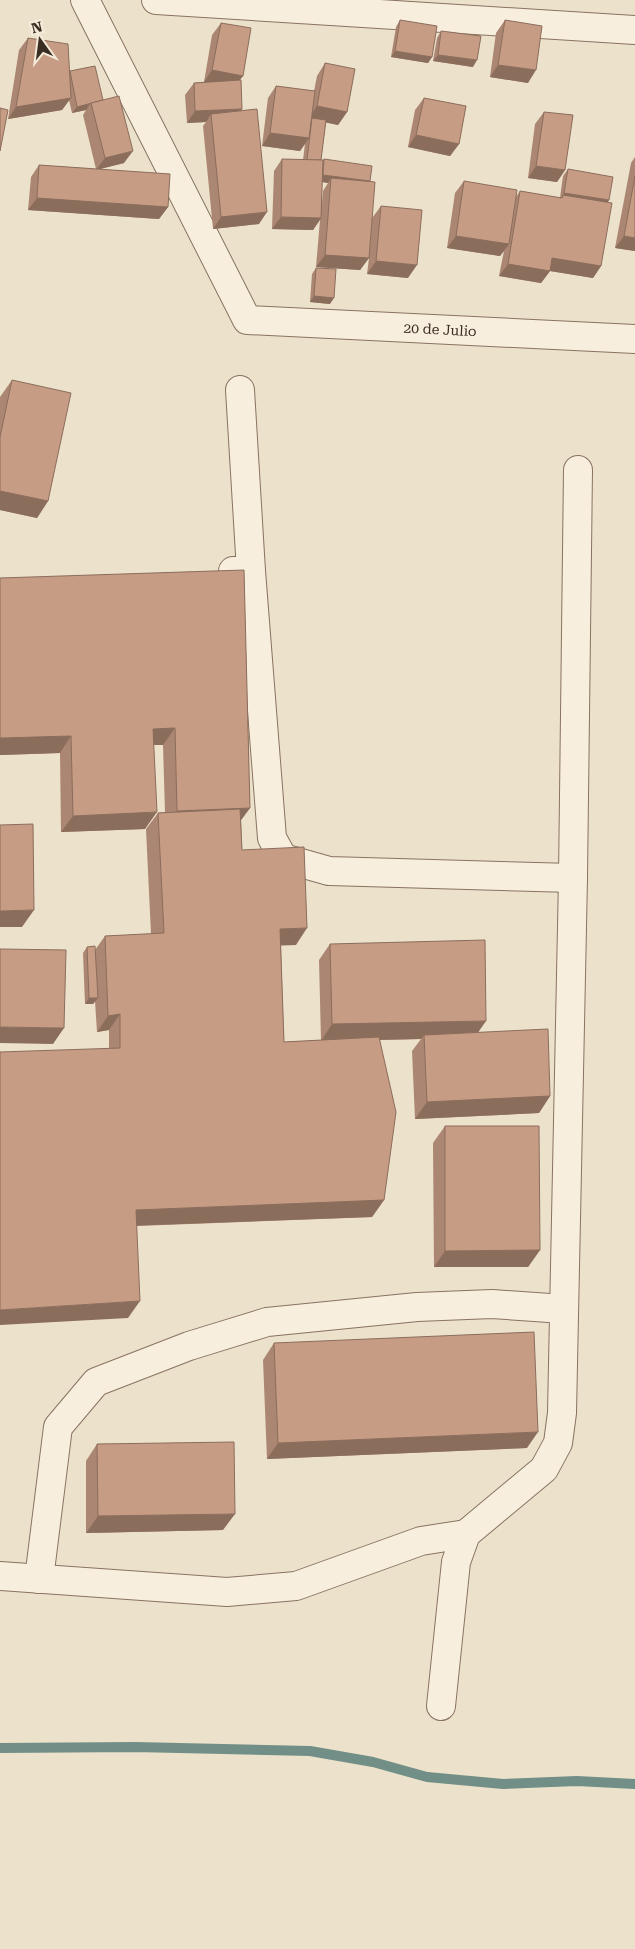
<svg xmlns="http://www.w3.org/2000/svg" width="635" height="1949" viewBox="0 0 635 1949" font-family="'Roboto Serif',serif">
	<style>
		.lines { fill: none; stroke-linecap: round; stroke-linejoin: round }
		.stream { stroke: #728f87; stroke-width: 10 }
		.minor-casing { stroke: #887360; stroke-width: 30 }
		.minor { stroke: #f7eede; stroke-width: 28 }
		.wall { fill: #ab8672; fill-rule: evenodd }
		.shaded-wall { fill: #8b6d5c }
		.building { fill: #c79c84; stroke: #8b6d5c }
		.labels { text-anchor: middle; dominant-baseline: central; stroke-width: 4.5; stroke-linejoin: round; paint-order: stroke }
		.street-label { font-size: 14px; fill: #3a2d22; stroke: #f4ebda }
	</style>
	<rect width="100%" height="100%" fill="#ece1cb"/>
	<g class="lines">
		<!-- stream -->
		<polyline class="stream" points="0,1748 135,1747 310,1751 373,1762 427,1777 503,1784 577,1781 635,1784"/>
		<defs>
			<g id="minor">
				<path id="s1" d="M85,0L247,320L635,339"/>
				<polyline points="156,0 635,30"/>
				<polyline points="233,571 251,571 240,390"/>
				<polyline points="251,571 272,838 283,858 329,871 573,878"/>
				<polyline points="0,1576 227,1592 296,1586 421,1541 466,1534"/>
				<polyline points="39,1579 58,1427 96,1382 189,1346 267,1322 417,1307 492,1304 564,1309"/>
				<polyline points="441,1706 456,1562 466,1534 544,1469 558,1443 562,1413 573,878 578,470"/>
			</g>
		</defs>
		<!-- minor casing -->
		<use href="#minor" class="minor-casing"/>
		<!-- minor -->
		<use href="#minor" class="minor"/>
	</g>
	<!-- wall -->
	<g class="wall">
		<polygon points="400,20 432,57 428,63 391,57 396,27"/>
		<polygon points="505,20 528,83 490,77 496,33"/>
		<polygon points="221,23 243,76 239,80 242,109 241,111 259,224 213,229 203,126 206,122 187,123 185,95 194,83 204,82 212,35"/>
		<polygon points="441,31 473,67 433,61 437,38"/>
		<polygon points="28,38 70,71 103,100 124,163 100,169 168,207 159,219 28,210 31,177 39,165 96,169 83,115 86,110 72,113 69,100 62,110 8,119 19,50"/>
		<path d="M325,63L347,112L338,125L326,122L321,160H323L324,159L370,181V244L372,218L381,206L408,278L367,274L369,258L360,270L316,267L320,220L313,230L272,229L274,171L282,159L303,160L305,144L300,151L262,146L268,98L276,86L314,91L317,76ZM322,182L328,183L323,191L322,203Z"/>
		<polygon points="424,98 459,144 450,156 408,147 415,110"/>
		<polygon points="544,112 565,170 557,182 528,178 535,124"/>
		<polygon points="635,157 635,251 615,248 631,163"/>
		<polygon points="568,169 609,200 608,202 601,266 593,278 550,271 541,283 499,276 504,251 500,256 447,248 455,193 464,181 516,197 520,191 560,198 563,176"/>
		<polygon points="316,268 330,304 310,302 312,274"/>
		<polygon points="12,380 48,501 37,518 0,510 0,397"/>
		<polygon points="244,570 250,808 241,820 242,850 296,945 281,945 284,1042 321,1040 319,960 330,944 479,1032 550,1096 539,1113 415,1119 412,1051 421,1039 380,1040 384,1200 372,1217 137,1226 128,1318 109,1048 109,1030 97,1032 95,1001 93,1004 85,1004 83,953 87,947 95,950 105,936 151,934 146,829 158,813 165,812 163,745 154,745 145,829 61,832 60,753 0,755"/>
		<polygon points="445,1126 540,1250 528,1267 434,1267 433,1143"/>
		<polygon points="274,1343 527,1448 267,1459 263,1360"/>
		<polygon points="97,1444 223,1530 86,1533 86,1461"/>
	</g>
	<!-- shaded-wall -->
	<g class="shaded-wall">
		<polygon points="395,51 432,57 428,63 391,57"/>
		<polygon points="438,55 477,60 473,67 433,61"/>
		<polygon points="498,65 536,70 528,83 490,77"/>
		<polygon points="212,70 243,76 234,88 204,82"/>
		<polygon points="71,98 62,110 8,119 16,107"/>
		<polygon points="90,104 86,110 72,113 77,107"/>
		<polygon points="317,106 347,112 338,125 308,119"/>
		<polygon points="242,109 234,121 211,114 206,122 187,123 195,111"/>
		<polygon points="270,133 309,138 300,151 262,146"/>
		<polygon points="416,135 459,144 450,156 408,147"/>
		<polygon points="133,151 124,163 96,170 105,158"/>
		<polygon points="536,166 565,170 557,182 528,178"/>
		<polygon points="321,174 370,182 331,178 328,183 317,181"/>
		<polygon points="564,193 609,200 604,207 562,198"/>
		<polygon points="37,198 168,207 159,219 28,210"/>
		<polygon points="267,212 259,224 213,229 221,217"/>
		<polygon points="281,217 321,218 313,230 272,229"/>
		<polygon points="456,236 509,244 500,256 447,248"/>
		<polygon points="624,236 635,238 635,251 615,248"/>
		<polygon points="325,255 369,258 360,270 316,267"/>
		<polygon points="552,258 601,266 593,278 544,270"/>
		<polygon points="376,261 417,265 408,278 367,274"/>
		<polygon points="508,264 550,271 541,283 499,276"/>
		<polygon points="314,296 334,298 330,304 310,302"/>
		<polygon points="0,491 48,501 37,518 0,510"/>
		<polygon points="175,728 163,745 141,745 153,729"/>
		<polygon points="71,736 60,753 0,755 0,738"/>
		<polygon points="250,808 238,824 166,827 177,811"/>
		<polygon points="157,812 145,829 61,832 73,816"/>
		<polygon points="34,910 22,927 0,927 0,911"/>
		<polygon points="307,928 296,945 268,946 280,929"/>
		<polygon points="89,998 98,998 93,1004 85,1004"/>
		<polygon points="120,1014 109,1030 97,1032 108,1016"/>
		<polygon points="486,1021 475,1037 424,1035 421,1039 321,1041 332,1024"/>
		<polygon points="0,1027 64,1028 53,1044 0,1043"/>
		<polygon points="550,1096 539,1113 415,1119 427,1102"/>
		<polygon points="384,1200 372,1217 125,1226 136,1210"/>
		<polygon points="540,1250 528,1267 434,1267 445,1251"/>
		<polygon points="140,1301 128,1318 0,1325 0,1310"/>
		<polygon points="538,1432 527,1448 267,1459 278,1443"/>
		<polygon points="235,1514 223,1530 86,1533 98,1516"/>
	</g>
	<!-- building -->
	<g class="building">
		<polygon points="400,20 437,26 432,57 395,51"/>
		<polygon points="505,20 542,26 536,70 498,65"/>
		<polygon points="221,23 251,28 243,76 212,70"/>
		<polygon points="441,31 481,36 477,60 438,55"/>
		<polygon points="28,38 68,44 71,98 16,107"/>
		<polygon points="325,63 355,69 347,112 317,106"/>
		<polygon points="95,66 103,100 77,107 70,71"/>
		<polygon points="241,80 242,109 195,111 194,83"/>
		<polygon points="276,86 315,91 309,138 270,133"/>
		<polygon points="119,96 133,151 105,158 91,103"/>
		<polygon points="424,98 466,106 459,144 416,135"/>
		<polygon points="0,108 8,110 0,151"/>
		<polygon points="257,109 267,212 221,217 211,114"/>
		<polygon points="544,112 573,115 565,170 536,166"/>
		<polygon points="312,118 326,120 321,160 307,160"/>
		<polygon points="282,159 323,160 321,218 281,217"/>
		<polygon points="324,159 372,166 370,181 323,175"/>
		<polygon points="39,165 170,174 168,207 37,198"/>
		<polygon points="568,169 613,177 609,200 564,193"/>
		<polygon points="635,176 635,238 624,236"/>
		<polygon points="331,178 375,182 369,258 325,255"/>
		<polygon points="464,181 517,190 509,244 456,236"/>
		<polygon points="520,191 562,198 563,195 612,203 601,266 552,258 550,271 508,264"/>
		<polygon points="381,206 422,210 417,265 376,261"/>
		<polygon points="316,268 336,269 334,298 314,296"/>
		<polygon points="12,380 71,393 48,501 0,491 0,437"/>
		<polygon points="244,570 250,808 177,811 175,728 153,729 157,812 73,816 71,736 0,738 0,578"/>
		<polygon points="240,809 242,850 304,847 307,928 280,929 284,1042 379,1037 396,1112 384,1200 136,1210 140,1301 0,1310 0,1052 120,1048 120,1014 108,1016 105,936 164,933 158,813"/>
		<polygon points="33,824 34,910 0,911 0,825"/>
		<polygon points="485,940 486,1021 332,1024 330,944"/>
		<polygon points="95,946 98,998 89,998 87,947"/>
		<polygon points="0,949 66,950 64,1028 0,1027"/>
		<polygon points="548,1029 550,1096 427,1102 424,1035"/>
		<polygon points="445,1126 539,1126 540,1250 445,1251"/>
		<polygon points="534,1332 538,1432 278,1443 274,1343"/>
		<polygon points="234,1442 235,1514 98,1516 97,1444"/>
	</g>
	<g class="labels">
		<!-- street labels -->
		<g class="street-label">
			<text stroke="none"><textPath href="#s1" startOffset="552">20 de Julio</textPath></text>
		</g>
	</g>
	<!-- north arrow -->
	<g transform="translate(40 40) rotate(346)" stroke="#f4ebda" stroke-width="4" paint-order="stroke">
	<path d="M0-4L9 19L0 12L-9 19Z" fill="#3a2d22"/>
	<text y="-8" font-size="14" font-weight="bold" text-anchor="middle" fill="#3a2d22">N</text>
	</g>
</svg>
